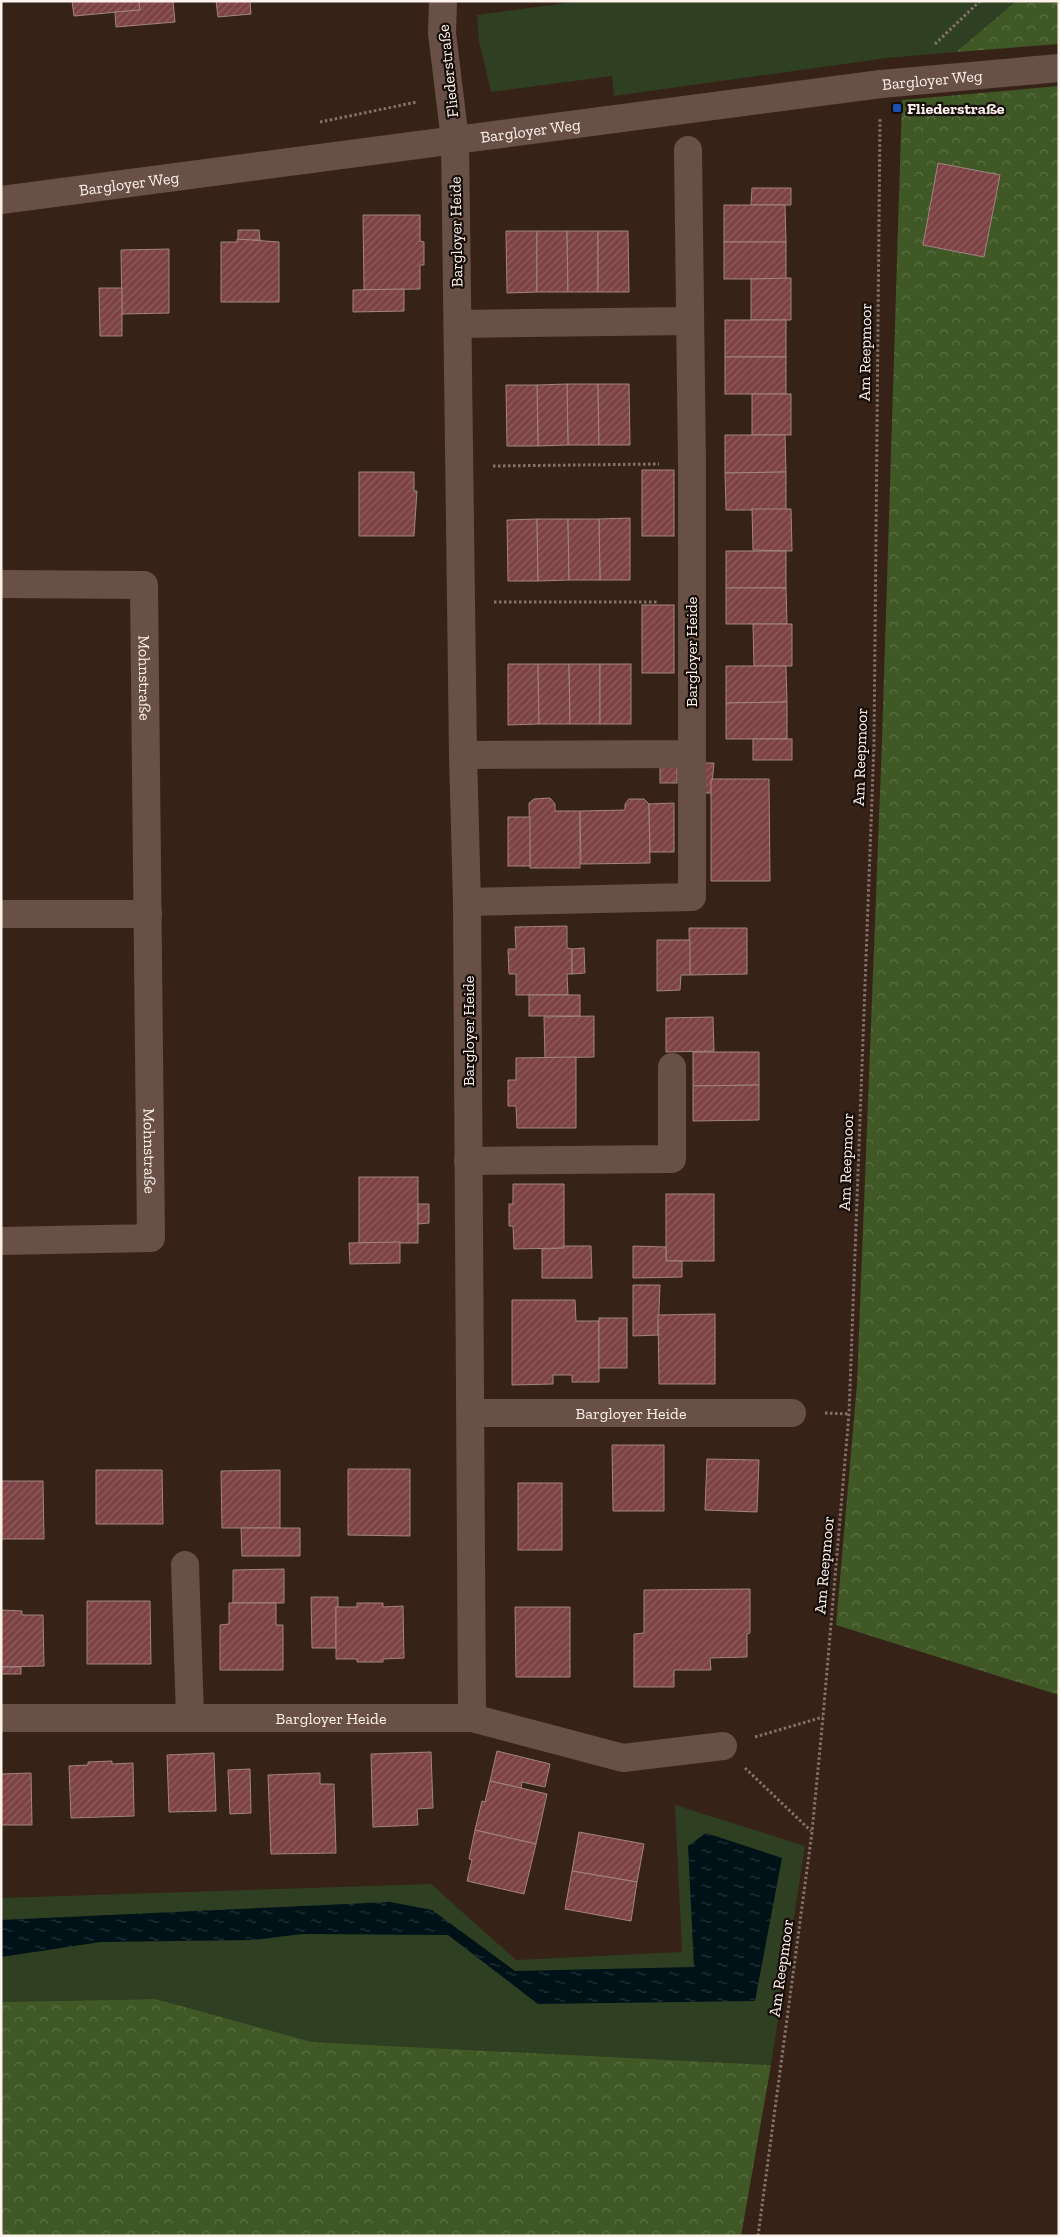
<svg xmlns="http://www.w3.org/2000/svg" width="1060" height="2237" viewBox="0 0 1060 2237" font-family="'Zilla Slab',serif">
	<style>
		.green { fill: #2f3f21 }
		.forest { fill: url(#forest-crowns) }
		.water { fill: url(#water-ripples) }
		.building { fill: url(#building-hatch); stroke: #a18483 }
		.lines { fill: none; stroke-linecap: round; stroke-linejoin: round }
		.path { stroke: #84736b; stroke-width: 3; stroke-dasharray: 2.5 2.5; stroke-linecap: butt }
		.minor { stroke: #685046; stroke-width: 28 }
		.transit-dot { fill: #1a4fb4; stroke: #170e0a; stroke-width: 2 }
		.labels { text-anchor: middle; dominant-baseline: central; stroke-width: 4.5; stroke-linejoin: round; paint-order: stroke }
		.street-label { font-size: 16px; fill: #fef2ed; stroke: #170e0a }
		.poi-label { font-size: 16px; font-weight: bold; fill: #fef2ed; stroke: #170e0a; text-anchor: start }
	</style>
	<defs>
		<pattern id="forest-crowns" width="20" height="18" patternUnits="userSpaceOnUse" patternTransform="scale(1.25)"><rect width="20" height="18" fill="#3f5826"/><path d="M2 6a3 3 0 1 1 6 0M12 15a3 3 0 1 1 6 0" fill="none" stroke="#5c7046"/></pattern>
		<pattern id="water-ripples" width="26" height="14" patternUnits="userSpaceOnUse" patternTransform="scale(1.25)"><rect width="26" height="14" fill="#001118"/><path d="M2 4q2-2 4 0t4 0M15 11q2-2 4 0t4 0" fill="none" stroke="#26343a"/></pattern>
		<pattern id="building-hatch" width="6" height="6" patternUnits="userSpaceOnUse" patternTransform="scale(1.25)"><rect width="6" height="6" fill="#7d4243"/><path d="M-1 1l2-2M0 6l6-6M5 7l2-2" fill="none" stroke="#905e5e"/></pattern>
	</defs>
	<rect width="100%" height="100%" fill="#372218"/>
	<!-- green -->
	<g class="green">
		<polygon points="582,1 1016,1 956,52 887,58 614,96 612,76 491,92 479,41 477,15"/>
		<polygon points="675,1805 805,1846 771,2065 312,2042 156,1999 1,2002 1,1898 431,1884 516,1960 682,1952"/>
	</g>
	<!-- forest -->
	<g class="forest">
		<polygon points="1016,1 1059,1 1059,44 956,52"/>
		<polygon points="1059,86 1059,1695 836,1625 857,1384 882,741 902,100"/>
		<polygon points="156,1999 312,2042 771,2065 741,2236 1,2236 1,2002"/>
	</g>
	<!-- water -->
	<polygon class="water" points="706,1833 782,1858 755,2001 538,2004 448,1935 302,1934 253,1940 101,1942 1,1957 1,1920 390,1902 432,1910 515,1971 694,1967 688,1846"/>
	<!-- building -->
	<g class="building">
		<polygon points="72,1 139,1 140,10 74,16"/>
		<polygon points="139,1 173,1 175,22 116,27 115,12 140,10"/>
		<polygon points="216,1 250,1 251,14 218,17"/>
		<polygon points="938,163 1000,175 984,257 923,245"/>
		<polygon points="752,188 791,188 791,205 751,205"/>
		<polygon points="724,205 785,205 786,242 724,242"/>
		<polygon points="363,215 420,215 420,241 424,242 424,265 420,265 420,289 364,290"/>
		<polygon points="238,230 259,230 260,240 238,240"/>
		<polygon points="506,231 537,231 537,292 507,293"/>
		<polygon points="537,231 567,231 568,292 537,292"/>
		<polygon points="567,231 598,231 598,292 568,292"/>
		<polygon points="598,231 628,231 629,292 598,292"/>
		<polygon points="237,239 279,242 279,302 221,302 221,242 237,242"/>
		<rect x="724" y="242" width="62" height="37"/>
		<polygon points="169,249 169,313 122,314 121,250"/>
		<polygon points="791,278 791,320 751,320 751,279"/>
		<polygon points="99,288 122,288 122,336 100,336"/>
		<polygon points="404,289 404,311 353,312 353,290"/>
		<rect x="725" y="320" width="61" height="37"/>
		<rect x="725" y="357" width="61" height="37"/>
		<polygon points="567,384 598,384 599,445 568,445"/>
		<polygon points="567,384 568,445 538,446 537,385"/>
		<polygon points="598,384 629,384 630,445 599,445"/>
		<polygon points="506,385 537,385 538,446 507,446"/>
		<rect x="752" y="394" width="39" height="41"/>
		<polygon points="725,435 785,435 786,472 725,473"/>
		<rect x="642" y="470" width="32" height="66"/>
		<polygon points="359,472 414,472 414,491 417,491 414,536 359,536"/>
		<polygon points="786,472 786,510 726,510 725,473"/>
		<polygon points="752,509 791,509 792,551 753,550"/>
		<polygon points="630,518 630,580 600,580 599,519"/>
		<polygon points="537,519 538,581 508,581 507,520"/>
		<polygon points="537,519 568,519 569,580 538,581"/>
		<polygon points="568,519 599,519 600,580 569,580"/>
		<rect x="726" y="551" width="60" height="37"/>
		<polygon points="726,588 786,588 787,624 726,624"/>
		<rect x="642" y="605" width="32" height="68"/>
		<polygon points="753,624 792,624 792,666 754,666"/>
		<polygon points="508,664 538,664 539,724 508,725"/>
		<polygon points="538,664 569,664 570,724 539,724"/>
		<polygon points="569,664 600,664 600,724 570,724"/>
		<rect x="600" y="664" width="31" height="60"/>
		<polygon points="726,666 786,666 787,702 726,703"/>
		<polygon points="787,702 787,739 726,739 726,703"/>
		<rect x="753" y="739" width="39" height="21"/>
		<polygon points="698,763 714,763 711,793 698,793"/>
		<rect x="660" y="767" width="17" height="16"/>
		<polygon points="711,779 769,779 770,881 711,881"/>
		<polygon points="550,798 555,804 555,811 580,811 580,868 530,868 529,803 534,799"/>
		<polygon points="629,799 644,799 649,804 650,863 581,864 580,811 625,810 625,804"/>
		<polygon points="674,803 674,852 650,852 649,804"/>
		<rect x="508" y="817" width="22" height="49"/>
		<polygon points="567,926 567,948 572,949 572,974 567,974 568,995 516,995 516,974 509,974 508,949 516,949 515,927"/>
		<polygon points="689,928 747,928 747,974 690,975"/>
		<polygon points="657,940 690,940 690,975 681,975 680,990 657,991"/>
		<polygon points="584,948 585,973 572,974 572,949"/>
		<rect x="529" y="995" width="51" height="21"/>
		<polygon points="594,1016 594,1057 545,1058 544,1017"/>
		<polygon points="713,1017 714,1051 666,1052 666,1018"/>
		<polygon points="693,1052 759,1052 759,1085 693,1086"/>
		<polygon points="576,1057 576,1128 517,1128 516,1106 508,1106 508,1080 516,1080 516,1058"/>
		<polygon points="759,1085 759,1120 693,1121 693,1086"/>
		<rect x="359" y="1177" width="59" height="66"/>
		<polygon points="513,1184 564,1184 564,1248 514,1249 513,1226 509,1226 509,1204 513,1204"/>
		<rect x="666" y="1194" width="48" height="67"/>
		<polygon points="418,1204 429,1204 429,1223 418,1224"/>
		<polygon points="400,1242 400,1263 350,1264 349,1243"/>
		<polygon points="564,1246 591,1246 592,1278 542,1278 542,1249 564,1248"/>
		<polygon points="633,1246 666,1247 666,1261 682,1261 682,1277 633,1278"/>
		<polygon points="633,1285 660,1285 658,1335 633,1336"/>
		<polygon points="512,1300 575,1300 576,1321 599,1321 599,1382 572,1382 572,1375 553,1375 553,1384 512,1385"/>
		<polygon points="715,1314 715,1384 659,1384 658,1315"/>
		<rect x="599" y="1318" width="28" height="50"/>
		<polygon points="612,1445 664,1445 664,1511 613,1511"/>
		<polygon points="707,1459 759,1460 757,1512 705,1510"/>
		<polygon points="348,1469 410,1469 410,1536 348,1535"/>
		<polygon points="96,1470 162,1470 163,1524 96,1524"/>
		<polygon points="280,1470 280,1528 222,1528 221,1471"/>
		<polygon points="1,1481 43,1481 44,1539 1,1539"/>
		<rect x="518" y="1483" width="44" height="67"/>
		<polygon points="241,1528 300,1528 300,1556 242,1556"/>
		<polygon points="284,1569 284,1603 233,1603 233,1570"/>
		<polygon points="750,1589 750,1633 747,1634 747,1657 710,1658 711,1670 674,1670 674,1687 634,1687 634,1634 644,1633 644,1590"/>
		<polygon points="311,1597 338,1597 338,1607 336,1607 336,1648 312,1648"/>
		<polygon points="87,1601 150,1601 151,1664 87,1664"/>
		<polygon points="229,1603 276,1603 276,1625 283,1625 283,1670 220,1670 220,1625 229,1624"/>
		<polygon points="357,1603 383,1603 383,1607 403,1606 404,1658 383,1659 383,1662 357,1662 357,1659 336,1659 336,1607 357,1607"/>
		<polygon points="515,1607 570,1607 570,1677 516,1677"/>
		<polygon points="1,1610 22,1611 22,1615 43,1615 44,1666 1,1667"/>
		<rect x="1" y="1667" width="20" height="7"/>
		<polygon points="497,1751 550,1764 545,1787 522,1782 521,1788 490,1781"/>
		<polygon points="431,1752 433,1808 417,1809 418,1825 373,1827 371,1754"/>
		<polygon points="214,1753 216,1811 169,1812 167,1755"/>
		<polygon points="112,1761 112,1764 133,1763 134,1816 71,1818 69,1766 88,1765 88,1762"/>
		<polygon points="250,1769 251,1813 230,1814 228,1770"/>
		<polygon points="31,1773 32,1825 1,1825 1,1774"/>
		<polygon points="320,1773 320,1784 334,1784 336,1853 271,1854 268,1775"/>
		<polygon points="490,1781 547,1794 536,1844 475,1830 482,1801 485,1802"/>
		<polygon points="475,1830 536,1844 524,1894 467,1881 472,1860 469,1859"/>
		<polygon points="579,1832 644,1844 637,1882 572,1871"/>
		<polygon points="572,1871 637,1882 631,1921 565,1909"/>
	</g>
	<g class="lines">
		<!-- path -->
		<g class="path">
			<polyline points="935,44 980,1"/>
			<polyline points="320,122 417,102"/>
			<polyline points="493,466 659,464"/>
			<polyline points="494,602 658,602"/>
			<polyline points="825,1413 849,1414"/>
			<polyline points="755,1737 823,1717"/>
			<polyline points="745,1768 811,1831"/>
			<polyline points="758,2236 812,1832 823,1717 849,1414 874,744 880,118"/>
		</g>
		<!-- minor -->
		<g class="minor">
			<path id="s1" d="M1,200L881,84L1059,68"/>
			<polyline points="458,324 689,321"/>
			<path id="s2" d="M1,584L144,585L151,1238L1,1241"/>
			<polyline points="463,755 692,754 692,464 688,150"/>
			<polyline points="467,902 692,897 692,754"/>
			<polyline points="1,914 148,914"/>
			<polyline points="468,1161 672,1159 672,1067"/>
			<path id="s3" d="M471,1413H792"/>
			<polyline points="185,1565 190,1717"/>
			<path id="s4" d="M1,1718H472L467,902L463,755L455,140L442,33L443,1"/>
			<polyline points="472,1718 623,1758 723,1746"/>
		</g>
	</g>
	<!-- markers -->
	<rect class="transit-dot" x="892" y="103" width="10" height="10" rx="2.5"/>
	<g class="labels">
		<!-- street labels -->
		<g class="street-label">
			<text transform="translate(448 71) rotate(-96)">Fliederstraße</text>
			<text stroke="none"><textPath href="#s1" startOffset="939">Bargloyer Weg</textPath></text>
			<text stroke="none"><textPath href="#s1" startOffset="534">Bargloyer Weg</textPath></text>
			<text stroke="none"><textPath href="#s1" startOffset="129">Bargloyer Weg</textPath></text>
			<text transform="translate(456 232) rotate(-91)">Bargloyer Heide</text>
			<text transform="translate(865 352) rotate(-89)">Am Reepmoor</text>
			<text transform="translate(691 652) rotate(-90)">Bargloyer Heide</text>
			<text stroke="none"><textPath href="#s2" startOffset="236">Mohnstraße</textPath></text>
			<text transform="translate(860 757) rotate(-88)">Am Reepmoor</text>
			<text transform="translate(468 1031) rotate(-90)">Bargloyer Heide</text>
			<text stroke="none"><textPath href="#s2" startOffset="709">Mohnstraße</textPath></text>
			<text transform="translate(846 1162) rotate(-88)">Am Reepmoor</text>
			<text stroke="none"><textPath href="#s3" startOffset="160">Bargloyer Heide</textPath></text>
			<text transform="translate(824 1565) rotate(-85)">Am Reepmoor</text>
			<text stroke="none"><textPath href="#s4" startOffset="330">Bargloyer Heide</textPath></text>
			<text transform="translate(781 1968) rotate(-82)">Am Reepmoor</text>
		</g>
		<!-- poi labels -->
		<g class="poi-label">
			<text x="907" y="108">Fliederstraße</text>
		</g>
	</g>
	<!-- border -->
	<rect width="1060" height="2237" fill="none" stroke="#fef2ed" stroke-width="5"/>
</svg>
